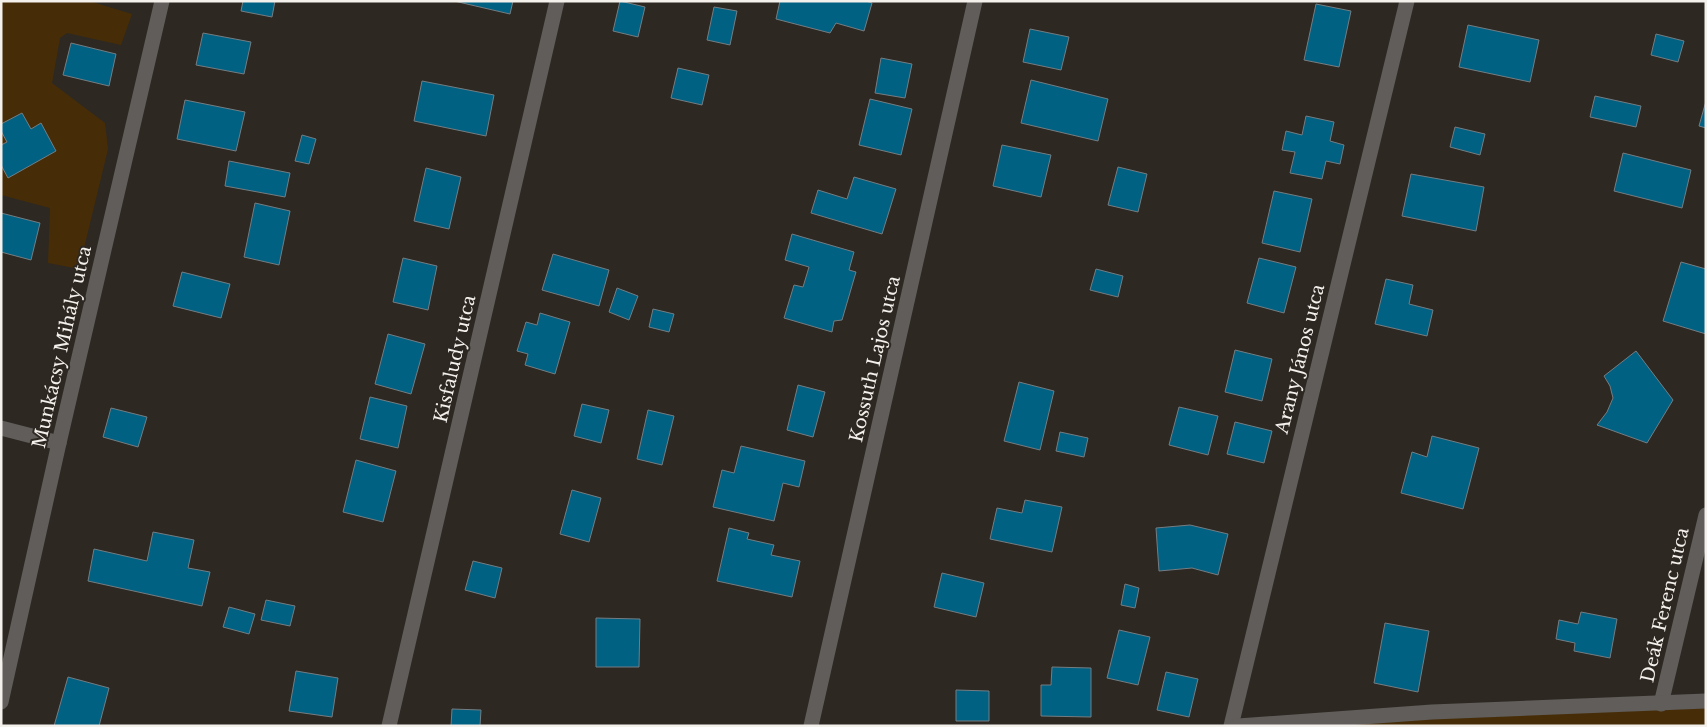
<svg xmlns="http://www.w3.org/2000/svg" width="1707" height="727" viewBox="0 0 1707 727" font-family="'Libre Baskerville',serif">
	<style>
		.green { fill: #462d08 }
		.building { fill: #016182; stroke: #747d82 }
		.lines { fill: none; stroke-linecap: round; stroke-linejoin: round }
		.street { stroke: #605d5a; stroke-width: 15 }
		.labels { text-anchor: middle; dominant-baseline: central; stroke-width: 4; stroke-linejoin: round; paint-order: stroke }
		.street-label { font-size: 18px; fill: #f4f0ec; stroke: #2d2822 }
	</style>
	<rect width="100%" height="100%" fill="#2d2822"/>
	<!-- green -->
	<g class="green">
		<polygon points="1,1 89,1 132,14 121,45 67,33 60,38 52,83 105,123 108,149 79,269 48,263 50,208 1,195"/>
		<polygon points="1706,701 1706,726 1241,726"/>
	</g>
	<!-- building -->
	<g class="building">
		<polygon points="243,1 275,1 272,17 241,11"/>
		<polygon points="454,1 513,1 510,14"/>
		<polygon points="620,1 645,7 638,37 613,31"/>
		<polygon points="780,1 866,1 872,3 864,31 836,23 830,33 776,19"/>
		<polygon points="1316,4 1351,11 1339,67 1304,60"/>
		<polygon points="714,7 737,11 730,45 707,40"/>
		<polygon points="1468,25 1539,40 1530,82 1459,67"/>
		<polygon points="1030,29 1069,37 1061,70 1023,62"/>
		<polygon points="203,33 251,42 244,74 196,65"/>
		<polygon points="1656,34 1684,41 1678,62 1651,55"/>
		<polygon points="71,43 116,54 109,86 63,75"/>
		<polygon points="881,58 912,64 905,98 875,93"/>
		<polygon points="678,68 709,75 702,105 671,98"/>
		<polygon points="1031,80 1108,99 1098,141 1021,123"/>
		<polygon points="422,81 494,95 486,136 414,121"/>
		<polygon points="1595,96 1641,106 1636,127 1590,117"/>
		<polygon points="870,99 912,109 901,155 859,145"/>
		<polygon points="185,100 245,112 236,151 177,139"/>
		<polygon points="1706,101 1706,128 1699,126"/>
		<polygon points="22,113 31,129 41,123 56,151 8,178 1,165 1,145 7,142 1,131 1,124"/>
		<polygon points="1306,116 1334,122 1330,141 1344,145 1340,164 1326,161 1322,179 1290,173 1295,152 1282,150 1286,131 1302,135"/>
		<polygon points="1455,127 1485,134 1480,155 1450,147"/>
		<polygon points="302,135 316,139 309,164 295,161"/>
		<polygon points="1002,145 1051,155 1041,197 993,186"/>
		<polygon points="1623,153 1691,170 1682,208 1614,191"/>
		<polygon points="229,161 290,173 285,197 225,186"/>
		<polygon points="1118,167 1147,174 1138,212 1108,205"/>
		<polygon points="426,168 461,177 449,229 414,221"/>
		<polygon points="1411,174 1484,187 1476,231 1402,216"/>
		<polygon points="854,177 896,189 882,234 811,213 818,190 847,199"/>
		<polygon points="1274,191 1312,199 1300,252 1262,243"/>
		<polygon points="255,203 290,211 279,265 244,257"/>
		<polygon points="1,213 40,223 31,260 1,252"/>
		<polygon points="792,234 854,252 849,270 856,272 842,320 834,321 832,332 784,318 794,285 803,287 809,267 785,260"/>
		<polygon points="553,254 609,270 599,306 542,290"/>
		<polygon points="403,258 437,266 428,310 393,302"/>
		<polygon points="1259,258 1296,267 1284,313 1247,303"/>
		<polygon points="1681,262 1706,269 1706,334 1663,321"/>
		<polygon points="1096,269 1123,276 1118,297 1090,290"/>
		<polygon points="182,272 230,284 221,318 173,306"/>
		<polygon points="1386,279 1413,285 1409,304 1433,310 1427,336 1375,324"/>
		<polygon points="617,288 638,296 629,320 609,312"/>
		<polygon points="653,309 674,314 669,332 649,327"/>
		<polygon points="540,313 570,322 555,374 525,365 528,354 517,351 526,322 537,325"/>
		<polygon points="388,334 425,344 411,394 375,384"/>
		<polygon points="1235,350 1272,359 1262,401 1225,392"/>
		<polygon points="1636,351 1673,400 1647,443 1597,425 1607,412 1613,398 1610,386 1604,376"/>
		<polygon points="1019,382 1054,391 1040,450 1004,441"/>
		<polygon points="798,385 825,392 813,437 787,430"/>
		<polygon points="370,397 407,406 398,448 360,439"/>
		<polygon points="582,404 609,410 601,443 574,436"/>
		<polygon points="1179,407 1218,416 1208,455 1169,445"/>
		<polygon points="111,408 147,417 138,447 103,437"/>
		<polygon points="648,410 674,416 662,465 637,459"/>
		<polygon points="1235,422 1272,431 1264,463 1227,454"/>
		<polygon points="1060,432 1088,438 1084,457 1056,451"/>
		<polygon points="1432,436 1479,448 1463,509 1401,493 1412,452 1427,457"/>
		<polygon points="741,446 805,461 799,487 783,483 774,521 713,507 722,470 734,473"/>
		<polygon points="356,460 396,471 383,522 343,512"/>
		<polygon points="572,490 601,498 589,542 560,534"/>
		<polygon points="1025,500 1062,507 1052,552 990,539 997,508 1022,513"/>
		<polygon points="1190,525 1228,534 1218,575 1192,568 1159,571 1156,528"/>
		<polygon points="729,528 749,533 747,539 774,545 771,555 800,561 792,597 717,581"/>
		<polygon points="153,532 194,540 188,568 210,572 202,606 88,581 94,549 147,561"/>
		<polygon points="473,561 502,568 495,598 465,590"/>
		<polygon points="942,573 984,583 976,617 934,607"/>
		<polygon points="1125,584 1139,588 1135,608 1121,605"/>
		<polygon points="266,600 295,606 290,626 261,620"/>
		<polygon points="229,607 255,614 249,634 223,627"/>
		<polygon points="1581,612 1617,619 1610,658 1574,651 1575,643 1556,639 1559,620 1578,624"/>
		<polygon points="596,618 640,619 639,667 596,667"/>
		<polygon points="1385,623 1429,631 1418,692 1374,683"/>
		<polygon points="1119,630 1150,637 1138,685 1107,678"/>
		<polygon points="1052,667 1091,668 1091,717 1041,716 1041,685 1051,685"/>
		<polygon points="296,671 338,678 332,717 289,711"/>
		<polygon points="1166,672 1198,679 1189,717 1157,710"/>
		<polygon points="68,677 109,688 99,726 54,726"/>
		<polygon points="956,690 989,691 989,721 956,721"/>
		<polygon points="452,709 481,710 480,726 451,726"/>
	</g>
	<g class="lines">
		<!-- street -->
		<g class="street">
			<polyline points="1,428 59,443"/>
			<polyline points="1,702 59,443 162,1"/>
			<polyline points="1661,704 1706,515"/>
			<polyline points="389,726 557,1"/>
			<polyline points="811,726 975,1"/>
			<polyline points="1231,726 1407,1"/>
			<polyline points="1238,726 1432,712 1706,701"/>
		</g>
	</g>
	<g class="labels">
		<!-- street labels -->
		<g class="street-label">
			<text transform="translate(62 347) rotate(-77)">Munkácsy Mihály utca</text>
			<text transform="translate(455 359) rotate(-77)">Kisfaludy utca</text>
			<text transform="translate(875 359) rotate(-77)">Kossuth Lajos utca</text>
			<text transform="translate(1300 359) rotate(-76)">Arany János utca</text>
			<text transform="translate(1665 605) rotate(-77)">Deák Ferenc utca</text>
		</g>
	</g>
	<!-- border -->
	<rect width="1707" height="727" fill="none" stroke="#f4f0ec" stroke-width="5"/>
</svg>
